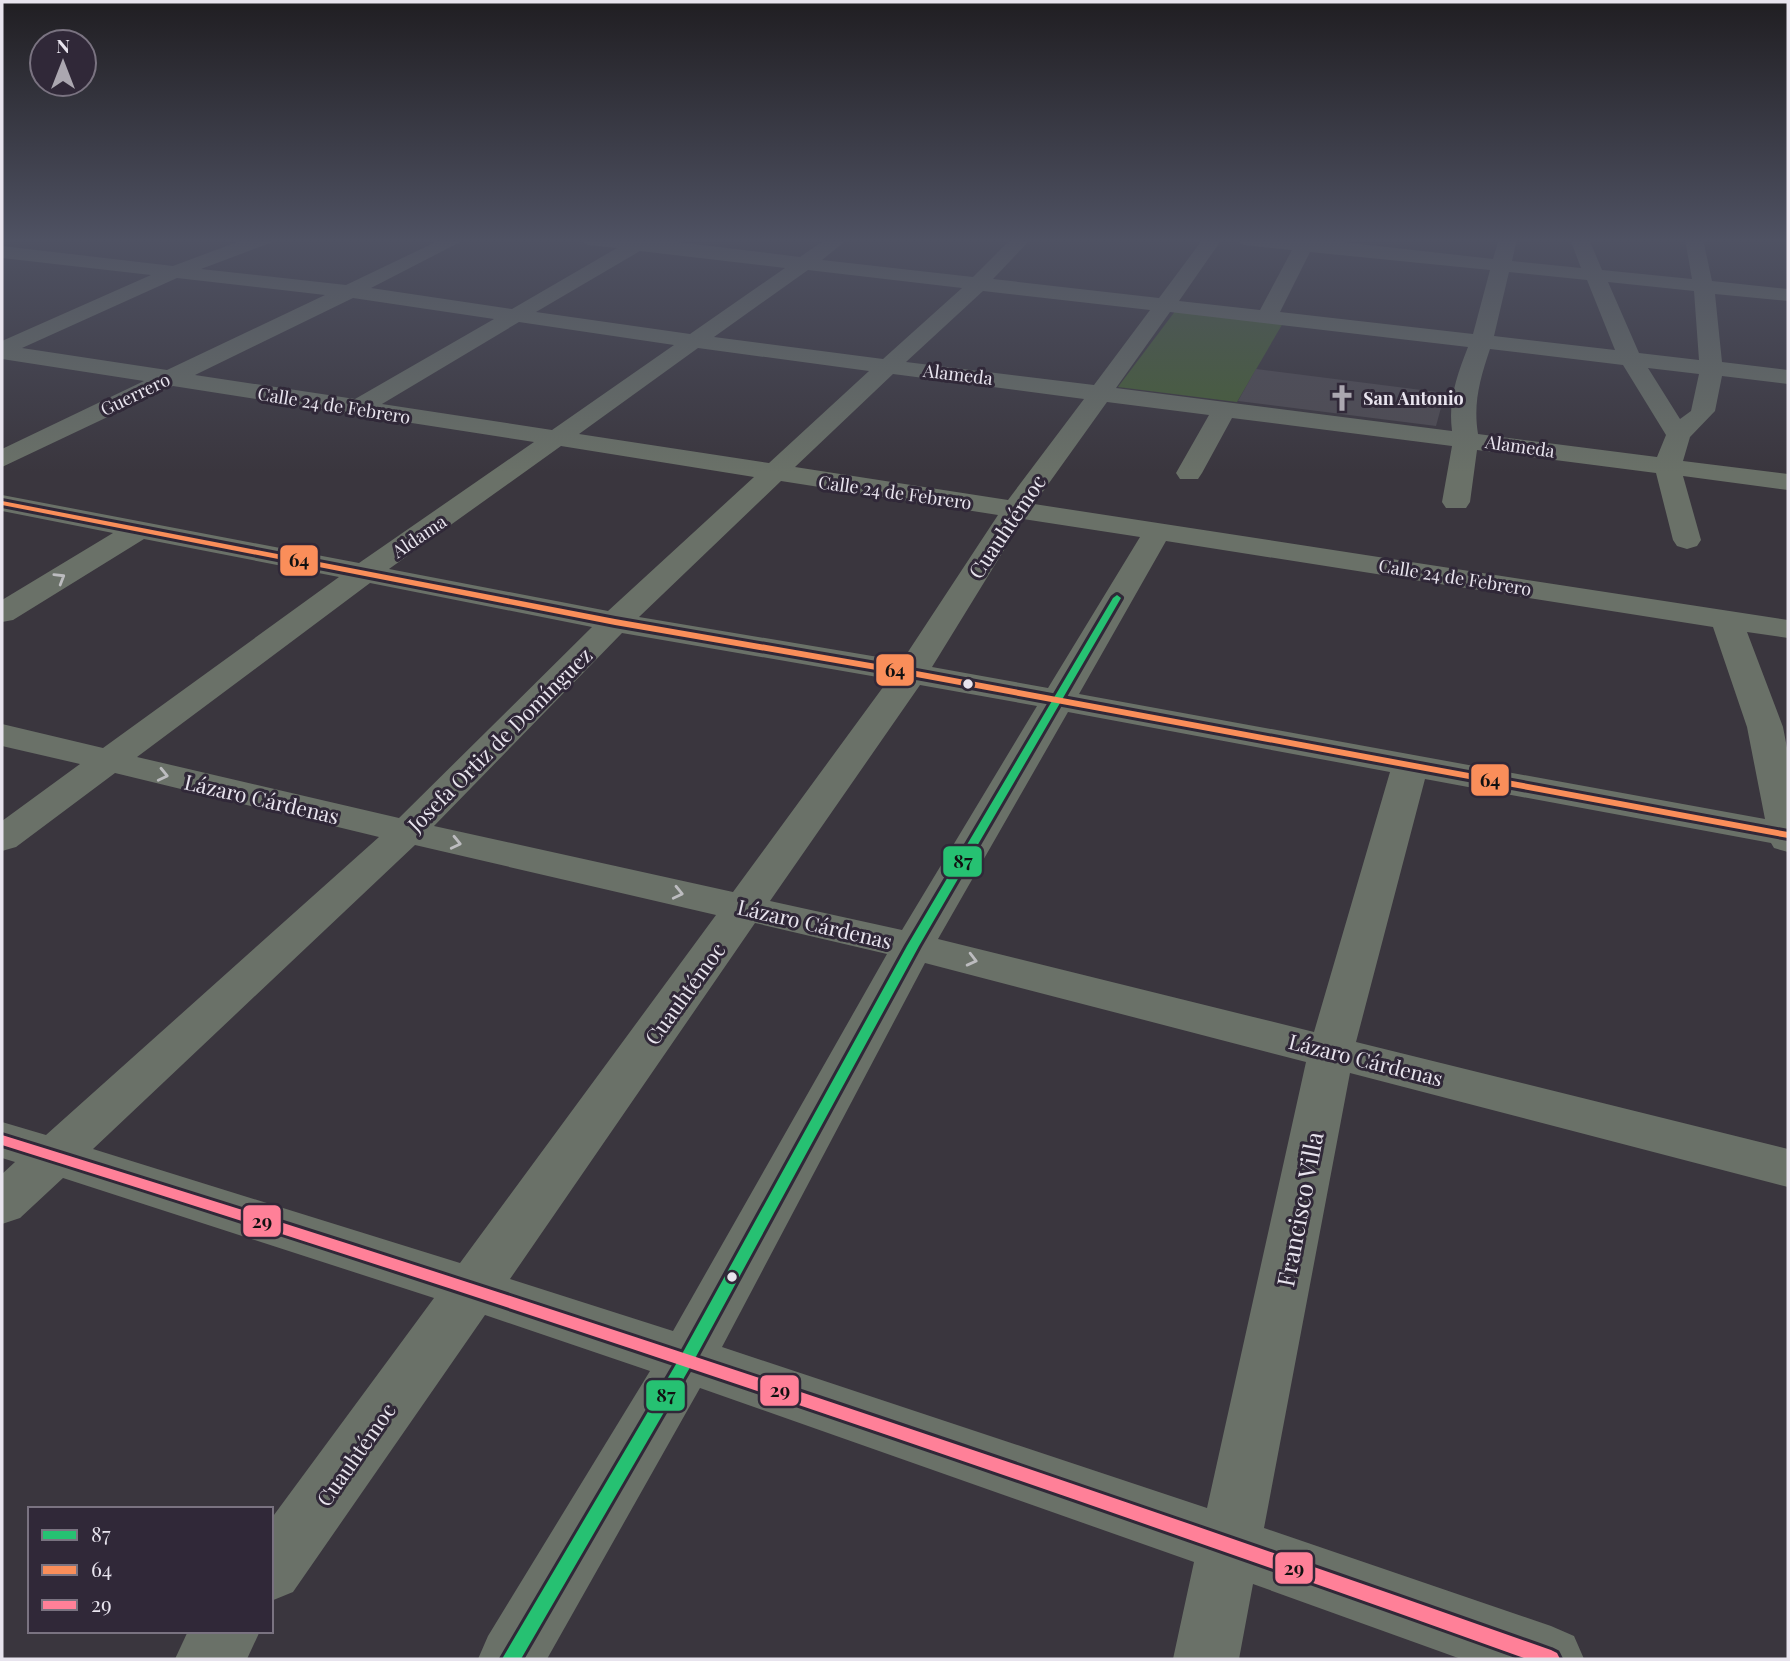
<svg xmlns="http://www.w3.org/2000/svg" width="1790" height="1661" viewBox="0 0 1790 1661" font-family="'Playfair Display',serif">
	<style>
		.green { fill: #466035 }
		.building { fill: #4e4b52 }
		.lines { fill: none; stroke-linecap: round; stroke-linejoin: round }
		.minor { fill: #6a7168; fill-rule: evenodd }
		.bus-1-casing { stroke: #302838; stroke-width: 6 }
		.bus-2-casing { stroke: #302838; stroke-width: 6 }
		.bus-3-casing { stroke: #302838; stroke-width: 6 }
		.bus-1 { fill: #26c172; fill-rule: evenodd }
		.bus-2 { fill: #fa8e5a; fill-rule: evenodd }
		.bus-3 { fill: #ff8098; fill-rule: evenodd }
		.oneway { stroke: #bcbcbf }
		.bus-dot { fill: #e8e4ee; stroke: #302838; stroke-width: 2.5 }
		.labels { text-anchor: middle; dominant-baseline: central; stroke-width: 6; stroke-linejoin: round; paint-order: stroke }
		.far-street-label { font-size: 18px; fill: #e8e4ee; stroke: #302838 }
		.far-poi-label { font-size: 18px; font-weight: bold; fill: #e8e4ee; stroke: #302838; text-anchor: start }
		.street-label { font-size: 21px; fill: #e8e4ee; stroke: #302838 }
		.near-street-label { font-size: 24px; fill: #e8e4ee; stroke: #302838 }
		.line-badge { stroke: #302838; stroke-width: 2.5 }
		.pale-badge-label { font-size: 19px; text-anchor: middle; font-weight: bold; fill: #111 }
	</style>
	<rect width="100%" height="100%" fill="#3a363e"/>
	<!-- green -->
	<polygon class="green" points="1176,310 1283,323 1237,402 1118,387"/>
	<!-- building -->
	<polygon class="building" points="1256,369 1445,393 1436,426 1238,401"/>
	<g class="lines">
		<!-- minor -->
		<g class="minor">
			<path d="M245,239H272L270,243L201,269L346,285L442,239H466L371,288L512,309L617,248L588,245L579,239H653L800,257L826,239H848L822,260L973,277L1011,239H1031L993,279L1159,298L1203,239H1222L1179,301L1260,310L1292,250L1244,245L1235,239H1316L1493,259L1499,239H1517L1512,261L1581,268L1570,239H1589L1602,270L1692,279L1685,239H1703L1712,281L1788,289V301L1715,294L1722,362L1788,370V384L1722,376L1715,411L1690,437L1683,461L1788,474V490L1683,476L1701,540L1697,546L1687,549L1677,546L1673,540L1656,473L1477,450L1470,502L1466,508H1446L1442,502L1452,446L1232,418L1202,473L1198,479H1180L1176,473L1209,415L1107,402L1034,504L1788,620V638L1747,632L1783,727L1788,753V852L1774,848L1771,843L1425,779L1356,1042L1788,1149V1187L1350,1073L1264,1528L1551,1626L1574,1636L1584,1659H1461L1253,1584L1239,1659H1173L1194,1562L700,1388L547,1659H478L488,1636L650,1371L485,1315L293,1592L271,1601V1519L434,1298L63,1178L20,1218L2,1224V1174L15,1162L2,1158V1122L46,1135L379,837L115,773L16,847L2,851V821L80,764L2,746V724L103,748L339,577L144,539L13,620L2,622V600L113,533L2,511V495L359,563L534,442L173,386L2,467V449L144,381L2,359V341L151,275L2,258V246L173,266ZM640,251L785,268L690,334L536,312ZM1310,252L1490,270L1473,334L1280,312ZM808,270L962,288L883,359L714,337ZM1509,272L1587,280L1615,350L1494,336ZM177,278L325,295L167,370L22,348ZM1608,282L1694,291L1699,360L1639,353ZM983,291L1150,310L1094,385L906,362ZM353,298L494,319L355,399L195,375ZM1170,312L1468,347C1457,375 1448,400 1452,431L1116,388ZM519,322L674,345L552,430L382,404ZM698,348L869,371L769,463L579,434ZM1490,349L1623,365L1666,435L1657,457L1478,434C1473,403 1480,379 1490,349ZM1648,368L1699,374L1691,411L1680,419ZM893,374L1084,399L1008,500L795,467ZM561,446L754,477L608,611L389,569ZM781,481L998,515L902,661L639,617ZM1023,519L1140,537L1048,688L932,667ZM1166,541L1713,627L1747,727L1765,819L1079,694ZM370,583L592,627L399,818L137,757ZM622,633L889,679L733,892L434,826ZM920,685L1037,706L902,930L770,901ZM1068,712L1390,772L1314,1032L938,939ZM415,845L716,915L460,1263L93,1149ZM755,923L887,954L673,1331L510,1279ZM925,963L1306,1062L1207,1508L722,1347Z"/>
			<polygon points="188,1631 260,1631 247,1659 175,1659"/>
		</g>
		<defs>
			<polygon id="bus-1" points="1117,595 1121,598 919,946 692,1364 521,1659 502,1659 682,1354 907,946 1113,598"/>
			<polygon id="bus-2" points="2,501 615,619 911,670 1788,832 1788,838 911,676 615,625 2,505"/>
			<path id="bus-3" d="M2,1135C522,1295 1038,1469 1551,1650L1557,1653L1560,1659H1527C1021,1478 514,1305 2,1145Z"/>
		</defs>
		<!-- bus-1 casing -->
		<use href="#bus-1" class="bus-1-casing"/>
		<!-- bus-2 casing -->
		<use href="#bus-2" class="bus-2-casing"/>
		<!-- bus-3 casing -->
		<use href="#bus-3" class="bus-3-casing"/>
		<!-- bus-1 -->
		<use href="#bus-1" class="bus-1"/>
		<!-- bus-2 -->
		<use href="#bus-2" class="bus-2"/>
		<!-- bus-3 -->
		<use href="#bus-3" class="bus-3"/>
	</g>
	<!-- one-way arrows -->
	<defs><path id="oneway-chevron" d="M-2-3.5L2.5 0L-2 3.5" fill="none" stroke-width="1.6" stroke-linecap="round" stroke-linejoin="round" transform="scale(1.75)"/></defs>
	<g class="oneway">
		<use href="#oneway-chevron" transform="translate(60 578) rotate(-31)"/>
		<use href="#oneway-chevron" transform="translate(163 775) rotate(13)"/>
		<use href="#oneway-chevron" transform="translate(456 843) rotate(13)"/>
		<use href="#oneway-chevron" transform="translate(678 893) rotate(13)"/>
		<use href="#oneway-chevron" transform="translate(972 960) rotate(14)"/>
	</g>
	<!-- sky -->
	<linearGradient id="sky" x2="0" y2="1"><stop stop-color="#201e22"/><stop offset="0.51" stop-color="#4f5263"/><stop offset="1" stop-color="#4f5263" stop-opacity="0"/></linearGradient>
	<rect width="1790" height="472" fill="url(#sky)"/>
	<!-- icons -->
	<defs>
		<symbol id="church-bare" viewBox="-9 -9 18 18"><path d="M-1.2-6h2.4v3.5h3.3v2.4h-3.3V6h-2.4V-.1h-3.3v-2.4h3.3Z" fill="#aba7b0" stroke="#302838" stroke-width="2.5" paint-order="stroke"/></symbol>
	</defs>
	<g fill-rule="evenodd">
		<use href="#church-bare" x="1323" y="379" width="38" height="38"/>
	</g>
	<!-- markers -->
	<g class="bus-dot">
		<circle cx="968" cy="684" r="6"/>
		<circle cx="732" cy="1277" r="6"/>
	</g>
	<g class="labels">
		<!-- far-street labels -->
		<g class="far-street-label">
			<text transform="translate(958 374) rotate(7)">Alameda</text>
			<text transform="translate(135 394) rotate(-26)">Guerrero</text>
			<text transform="translate(334 405) rotate(9)">Calle 24 de Febrero</text>
			<text transform="translate(1520 446) rotate(8)">Alameda</text>
			<text transform="translate(895 492) rotate(8)">Calle 24 de Febrero</text>
			<text transform="translate(419 536) rotate(-34)">Aldama</text>
			<text transform="translate(1455 577) rotate(9)">Calle 24 de Febrero</text>
		</g>
		<!-- far-poi labels -->
		<g class="far-poi-label">
			<text x="1363" y="398">San Antonio</text>
		</g>
		<!-- street labels -->
		<g class="street-label">
			<text transform="translate(1006 526) rotate(-56)">Cuauhtémoc</text>
			<text transform="translate(499 739) rotate(-45)">Josefa Ortiz de Domínguez</text>
			<text transform="translate(262 798) rotate(13)">Lázaro Cárdenas</text>
			<text transform="translate(815 923) rotate(13)">Lázaro Cárdenas</text>
			<text transform="translate(684 993) rotate(-54)">Cuauhtémoc</text>
			<text transform="translate(1366 1059) rotate(14)">Lázaro Cárdenas</text>
			<text transform="translate(355 1454) rotate(-55)">Cuauhtémoc</text>
		</g>
		<!-- near-street labels -->
		<g class="near-street-label">
			<text transform="translate(1299 1209) rotate(-79)">Francisco Villa</text>
		</g>
	</g>
	<g class="line-badge">
		<rect x="279" y="544" width="40" height="33" rx="7" fill="#fa8e5a"/>
		<rect x="875" y="653" width="40" height="34" rx="7" fill="#fa8e5a"/>
		<rect x="1470" y="763" width="40" height="34" rx="7" fill="#fa8e5a"/>
		<rect x="942" y="845" width="41" height="33" rx="7" fill="#26c172"/>
		<rect x="242" y="1204" width="40" height="34" rx="7" fill="#ff8098"/>
		<rect x="759" y="1374" width="41" height="33" rx="7" fill="#ff8098"/>
		<rect x="645" y="1379" width="41" height="33" rx="7" fill="#26c172"/>
		<rect x="1274" y="1551" width="40" height="34" rx="7" fill="#ff8098"/>
	</g>
	<g class="pale-badge-label">
		<text x="299" y="567">64</text>
		<text x="895" y="677">64</text>
		<text x="1490" y="787">64</text>
		<text x="963" y="868">87</text>
		<text x="262" y="1228">29</text>
		<text x="780" y="1397">29</text>
		<text x="666" y="1402">87</text>
		<text x="1294" y="1575">29</text>
	</g>
	<!-- border -->
	<rect width="1790" height="1661" fill="none" stroke="#e8e4ee" stroke-width="7"/>
	<!-- legend -->
	<rect x="28" y="1507" width="245" height="126" fill="#302838" stroke="#7a7381" stroke-width="2"/>
	<rect x="42" y="1530" width="35" height="10" fill="#26c172" stroke="#7a7381" stroke-width="2"/>
	<text x="91" y="1542" font-size="21" fill="#e8e4ee">87</text>
	<rect x="42" y="1565" width="35" height="10" fill="#fa8e5a" stroke="#7a7381" stroke-width="2"/>
	<text x="91" y="1577" font-size="21" fill="#e8e4ee">64</text>
	<rect x="42" y="1600" width="35" height="10" fill="#ff8098" stroke="#7a7381" stroke-width="2"/>
	<text x="91" y="1612" font-size="21" fill="#e8e4ee">29</text>
	<!-- north arrow -->
	<g transform="translate(63 63)"><circle r="33" fill="#302838" stroke="#7a7381" stroke-width="2"/>
	<path d="M0-5L12 26L0 18L-12 26Z" fill="#aba7b0"/>
	<text y="-10" font-size="19" font-weight="bold" text-anchor="middle" fill="#e8e4ee">N</text>
	</g>
</svg>
